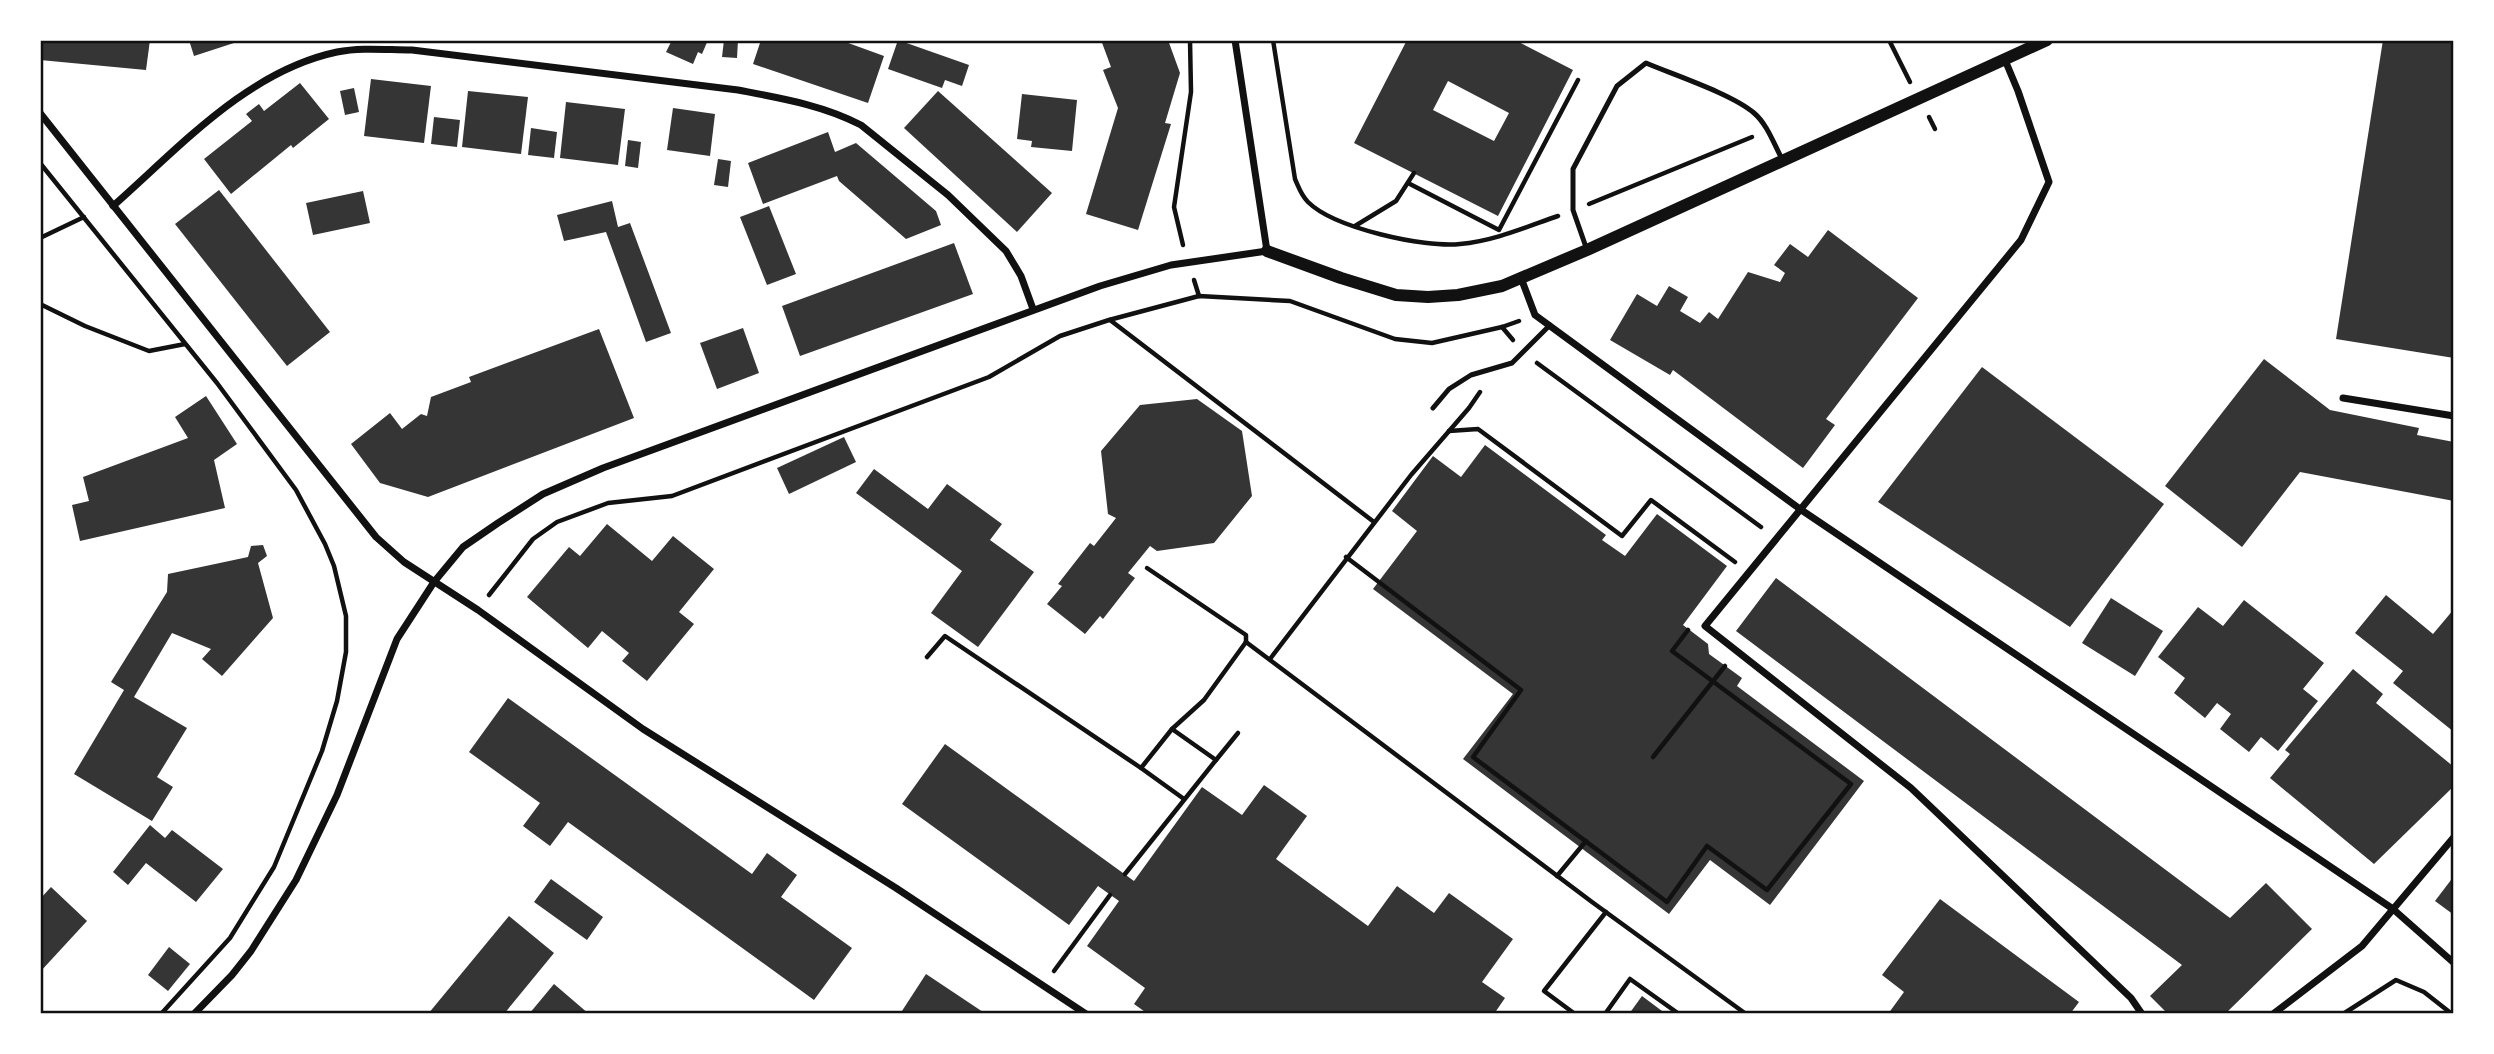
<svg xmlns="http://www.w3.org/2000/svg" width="2494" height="1054" viewBox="0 0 2494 1054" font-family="Jost,sans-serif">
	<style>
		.building { fill: #353535; fill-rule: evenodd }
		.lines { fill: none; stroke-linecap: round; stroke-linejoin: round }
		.path { stroke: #111; stroke-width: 4.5 }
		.service { stroke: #111; stroke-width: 5 }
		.minor { stroke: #111; stroke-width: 7 }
		.tertiary { stroke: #111; stroke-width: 12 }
		.neatline { fill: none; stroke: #111; stroke-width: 2.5 }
	</style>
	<rect width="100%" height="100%" fill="#fff"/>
	<!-- building -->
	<g class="building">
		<polygon points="40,40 150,40 146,70 40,60"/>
		<polygon points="189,40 240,40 240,41 194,56"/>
		<polygon points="672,40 708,40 702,54 698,52 693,64 666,52"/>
		<polygon points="724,40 738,40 737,58 722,57"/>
		<polygon points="761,40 840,40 884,56 868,103 753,64"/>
		<polygon points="898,40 969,65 962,86 945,80 942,88 888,69"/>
		<polygon points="1101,40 1168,40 1180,73 1165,123 1171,124 1138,230 1086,214 1118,108 1103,70 1111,67"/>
		<path d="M1407,40H1515L1573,70L1498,216L1354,143ZM1448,81L1509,113L1494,141L1433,110Z"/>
		<polygon points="2383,40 2454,40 2454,358 2336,339"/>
		<polygon points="371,79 431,86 424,143 364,136"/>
		<polygon points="300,83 329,119 293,148 291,145 231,194 204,159 252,121 246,114 259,104 264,111"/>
		<polygon points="354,88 359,112 345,115 340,91"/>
		<polygon points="468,91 528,97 521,154 462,147"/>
		<polygon points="938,91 1052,193 1017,232 904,128"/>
		<polygon points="1022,94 1077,100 1072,151 1031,147 1032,141 1017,139"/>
		<polygon points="566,102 625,109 618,165 560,158"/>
		<polygon points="673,108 715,114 710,156 667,150"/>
		<polygon points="434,117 460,120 457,147 431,144"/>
		<polygon points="531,128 557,132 554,158 528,155"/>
		<polygon points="828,132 835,152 856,143 936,211 941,225 906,239 839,181 837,176 763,204 748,163"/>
		<polygon points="628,140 641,142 638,168 625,166"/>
		<polygon points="718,159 731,161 728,187 714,185"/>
		<polygon points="219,190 330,332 287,366 175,224"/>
		<polygon points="363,191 370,223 313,235 306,203"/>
		<polygon points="612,201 618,227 630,223 671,333 646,342 606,232 564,241 557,215"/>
		<polygon points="769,206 796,274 767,285 740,217"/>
		<polygon points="1828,230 1918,298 1826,419 1835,425 1803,468 1673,370 1670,375 1610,340 1637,294 1657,306 1669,286 1688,297 1680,311 1700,323 1709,312 1718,319 1748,272 1780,282 1785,273 1774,265 1790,244 1808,257"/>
		<polygon points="954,243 973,294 800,356 782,306"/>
		<polygon points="743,328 759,373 717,389 700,343"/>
		<polygon points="599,329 634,418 428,497 380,483 351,444 390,413 402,429 421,414 427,416 431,397 471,382 469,377"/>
		<polygon points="2264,359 2330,410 2419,428 2417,435 2454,442 2454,501 2300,472 2242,547 2165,486"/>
		<polygon points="1982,367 2164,504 2070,627 1878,502"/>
		<polygon points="206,396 237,444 214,460 225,508 80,541 72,505 89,501 83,477 188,438 175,417"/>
		<polygon points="1197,399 1242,431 1252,496 1214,543 1157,551 1150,546 1128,573 1135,578 1103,619 1100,616 1085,634 1047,604 1062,586 1058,584 1090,543 1094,546 1116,518 1108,514 1101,451 1140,405"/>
		<polygon points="844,437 856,462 789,494 777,468"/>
		<polygon points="1485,445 1606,535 1602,540 1625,556 1657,514 1727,566 1683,625 1708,644 1709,654 1742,678 1737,686 1864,781 1770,905 1710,860 1669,914 1463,759 1513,694 1373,589 1417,531 1392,511 1433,456 1461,477"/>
		<polygon points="874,469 928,509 947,484 1002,524 990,540 1034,572 978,647 931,613 962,571 856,493"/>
		<polygon points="607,524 652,561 673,536 714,569 679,612 694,624 647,681 622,661 629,653 602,631 588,648 527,597 569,547 580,556"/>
		<polygon points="263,545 267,556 258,563 273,618 222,676 202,659 211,649 172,633 134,697 187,728 157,777 173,787 152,821 74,774 124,690 111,682 167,592 168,574 248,557 251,546"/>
		<polygon points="1776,578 2230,918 2266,883 2312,929 2225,1014 2168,1014 2150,996 2182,965 1736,631"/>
		<polygon points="2386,595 2433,634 2454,609 2454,732 2393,683 2403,671 2355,633"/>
		<polygon points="2111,598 2163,631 2135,676 2082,643"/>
		<polygon points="2244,600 2324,663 2303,689 2318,701 2278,751 2261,737 2249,752 2220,729 2231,714 2217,703 2205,718 2174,693 2185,678 2158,657 2198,607 2223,626"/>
		<polygon points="2353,669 2383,694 2376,703 2454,767 2454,786 2374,864 2270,778 2290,754 2285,750"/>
		<polygon points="508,698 752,874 767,853 797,875 781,897 852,948 814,1000 568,822 550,846 523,826 540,803 469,752"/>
		<polygon points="945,744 1134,881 1202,787 1242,815 1264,785 1307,816 1276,859 1368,926 1397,886 1434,913 1449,893 1513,939 1482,982 1505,998 1494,1014 1148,1014 1134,1004 1145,988 1087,946 1119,901 1098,886 1069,925 902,804"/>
		<polygon points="150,825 165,838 172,830 223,869 196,902 146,863 128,885 113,872"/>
		<polygon points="2454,876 2454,915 2435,901"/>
		<polygon points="551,879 603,917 587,940 534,902"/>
		<polygon points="51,887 87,921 40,972 40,899"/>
		<polygon points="1940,899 2079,1002 2070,1014 1888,1014 1904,992 1882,975"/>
		<polygon points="509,916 554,953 504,1014 428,1014"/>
		<polygon points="169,947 190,964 168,991 148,975"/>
		<polygon points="926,974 986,1014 900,1014"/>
		<polygon points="554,984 589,1014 529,1014"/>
		<polygon points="1642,996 1666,1014 1629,1014"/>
	</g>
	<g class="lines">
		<!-- path -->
		<g class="path">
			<path d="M1273,40L1295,179C1299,188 1301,195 1308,202C1334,228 1424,248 1460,244C1494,241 1526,227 1558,216"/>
			<polyline points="1889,40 1910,82"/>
			<polyline points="1929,117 1935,129"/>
			<polyline points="40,163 217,383 296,490 325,544 334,566 346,616 346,652 337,701 322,751 274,867 230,938 161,1014"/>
			<polyline points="1408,183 1499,230 1578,80"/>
			<polyline points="1589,204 1752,137"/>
			<polyline points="1355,226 1396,201 1414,173"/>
			<polyline points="40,238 84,217"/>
			<polyline points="1183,245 1174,207 1191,92 1190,40"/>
			<polyline points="1194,280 1199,296"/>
			<polyline points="40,304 85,326 149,351 185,344"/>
			<polyline points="1110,320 1374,522"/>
			<polyline points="1502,327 1513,340"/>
			<polyline points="1537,363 1761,527"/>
			<polyline points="1449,431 1478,429 1622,536 1651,500 1735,562"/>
			<polyline points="1346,557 1521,690 1473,757 1667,902 1707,846 1767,890 1851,784 1672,651 1688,630"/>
			<polyline points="1147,568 1246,635 1246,642"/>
			<polyline points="489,595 533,539 557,522 608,503 672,496 989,377 1060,336 1109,320 1199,296 1290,301 1395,339 1432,343 1502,327 1519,321"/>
			<polyline points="1246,642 1592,902 1746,1014"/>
			<polyline points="927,657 945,636 1141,768 1172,729 1204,700 1246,642"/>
			<polyline points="1270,659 1411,475 1469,408 1480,392"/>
			<polyline points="1653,757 1725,666"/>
			<polyline points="1216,760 1238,733"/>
			<polyline points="1141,768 1184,799"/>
			<polyline points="1125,874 1216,760 1172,729"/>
			<polyline points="1557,876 1586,841"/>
			<polyline points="1054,971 1110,895"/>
			<polyline points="1575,1014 1544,991 1606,912"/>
			<polyline points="1605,1014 1630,979 1679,1014"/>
			<polyline points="2343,1014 2396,980 2424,992 2452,1014"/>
		</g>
		<!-- service -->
		<g class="service">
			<path d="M1587,250L1573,210V169L1617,86L1646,63C1674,75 1732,94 1754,113C1767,124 1774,144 1782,159"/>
			<polyline points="1433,408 1449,389 1471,375 1512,363 1550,325"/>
		</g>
		<!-- minor -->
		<g class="minor">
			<polyline points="2005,60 2018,91 2049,182 2021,240 1705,626 1911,788 2131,998 2142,1014"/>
			<polyline points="40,113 376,537 404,562 478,610 643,729 896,888 1086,1014"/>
			<path d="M113,206C179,148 247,71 337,52C362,47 387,50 412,50L738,90C780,98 823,105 861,125L948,195L1006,251L1021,276L1033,309"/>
			<polyline points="1521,278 1535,315 1800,509 2393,909 2454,963"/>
			<polyline points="2343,398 2454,416"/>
			<polyline points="194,1014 232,975 251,951 296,880 337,795 397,639 434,582 463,547 498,523 543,494 603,468 1100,286 1171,265 1267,251 1235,40"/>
			<polyline points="2273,1014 2362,946 2454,837"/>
		</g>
		<!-- tertiary -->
		<polyline class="tertiary" points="1267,251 1341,278 1396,295 1428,297 1458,295 1502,286 1587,250 2047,40"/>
	</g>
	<!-- border -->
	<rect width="2494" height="1054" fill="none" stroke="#ffffff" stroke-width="84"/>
	<rect x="42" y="42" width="2410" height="970" class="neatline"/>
</svg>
